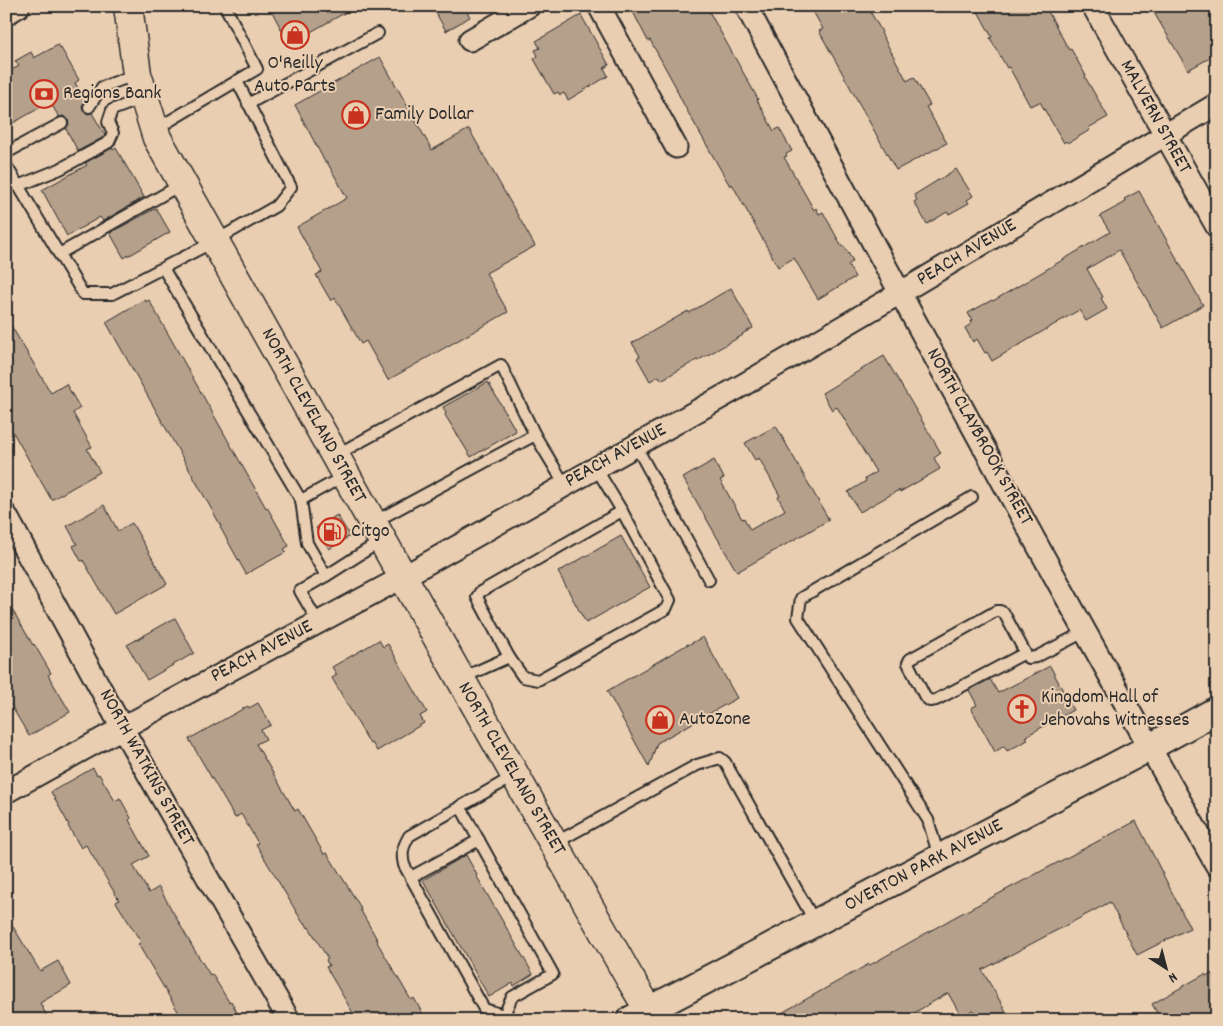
<svg xmlns="http://www.w3.org/2000/svg" width="1223" height="1026" viewBox="0 0 1223 1026" font-family="Dekko,sans-serif">
	<style>
		.building { fill: #b5a08c; stroke: #2b2b2b }
		.lines { fill: none; stroke-linecap: round; stroke-linejoin: round }
		.service-casing { stroke: #2b2b2b; stroke-width: 14 }
		.minor-casing { stroke: #2b2b2b; stroke-width: 25 }
		.tertiary-casing { stroke: #2b2b2b; stroke-width: 30 }
		.secondary-casing { stroke: #2b2b2b; stroke-width: 31 }
		.service { stroke: #eaceb1; stroke-width: 10 }
		.minor { stroke: #eaceb1; stroke-width: 21 }
		.tertiary { stroke: #eaceb1; stroke-width: 26 }
		.secondary { stroke: #eaceb1; stroke-width: 28 }
		.labels { text-anchor: middle; dominant-baseline: central; stroke-width: 4; stroke-linejoin: round; paint-order: stroke }
		.poi-label { font-size: 20px; fill: #2b2b2b; stroke: #eaceb1; text-anchor: start }
		.street-label { font-size: 20px; fill: #2b2b2b; stroke: #eaceb1 }
	</style>
	<rect width="100%" height="100%" fill="#eaceb1"/>
	<filter id="ink" filterUnits="userSpaceOnUse"><feTurbulence type="fractalNoise" baseFrequency=".02" numOctaves="2"/><feDisplacementMap in="SourceGraphic" scale="10" xChannelSelector="R" yChannelSelector="G"/><feConvolveMatrix kernelMatrix="1 2 1 2 8 2 1 2 1" color-interpolation-filters="sRGB"/></filter>
	<g filter="url(#ink)">
		<!-- building -->
		<g class="building">
			<polygon points="269,6 357,6 289,44"/>
			<polygon points="432,6 464,6 470,17 446,31"/>
			<polygon points="630,6 706,6 758,99 757,100 774,131 779,128 792,151 786,154 787,156 784,157 814,210 816,208 819,214 823,212 842,247 844,246 853,261 848,265 855,277 818,299 794,258 778,267 732,184 730,186 685,107 676,89 677,89 650,40 648,41"/>
			<polygon points="810,6 867,6 882,32 881,33 907,81 914,77 930,105 926,107 947,143 896,170 819,31 823,29"/>
			<polygon points="975,6 1045,6 1069,50 1071,49 1086,76 1085,77 1108,117 1088,128 1090,130 1068,143 1066,141 1064,143 1040,102 1030,106 1009,67 1007,68 990,38 992,37"/>
			<polygon points="1150,6 1209,6 1217,22 1217,54 1188,70"/>
			<polygon points="581,15 609,65 604,68 608,76 568,100 564,93 560,95 558,92 554,94 534,59 538,56 535,50 540,48 536,41"/>
			<polygon points="58,45 60,49 61,48 79,80 75,83 85,100 82,106 83,111 88,114 92,113 105,135 104,137 78,151 66,129 69,124 68,119 63,116 59,117 50,102 6,127 6,73 19,66 15,61 31,52 34,58"/>
			<polygon points="380,57 432,150 469,129 535,246 486,273 508,312 388,380 366,341 361,344 335,298 331,301 316,275 322,272 297,227 347,198 327,162 325,162 295,105"/>
			<polygon points="112,148 113,150 116,148 144,197 103,221 100,217 67,236 42,190 87,165 85,163"/>
			<polygon points="956,169 973,196 967,200 969,203 949,214 947,212 927,224 914,202 917,200 914,195"/>
			<polygon points="1139,191 1203,305 1163,328 1119,250 1087,269 1103,297 1101,298 1107,309 1086,321 1079,310 992,361 987,352 985,353 977,339 973,342 965,328 971,324 970,321 972,320 968,313 992,300 993,301 1110,232 1100,216 1126,202 1124,199"/>
			<polygon points="156,208 170,232 130,255 130,254 124,258 110,233"/>
			<polygon points="731,288 753,328 742,334 743,335 697,361 697,360 661,380 659,376 650,381 637,358 640,356 632,343 688,311 689,313"/>
			<polygon points="145,299 146,302 149,300 266,508 267,507 289,546 284,549 286,552 246,574 220,527 221,526 106,322"/>
			<polygon points="6,317 51,393 66,384 80,408 73,413 92,447 87,449 100,472 53,499 51,499 6,420"/>
			<polygon points="884,356 941,453 934,458 940,469 900,492 899,490 860,512 848,492 866,481 865,479 876,472 837,407 832,410 822,393"/>
			<polygon points="488,382 516,431 471,457 445,415 446,413 443,407"/>
			<polygon points="776,426 829,520 737,572 683,478 714,460 724,478 720,480 742,519 744,518 750,530 785,510 778,497 780,496 759,458 755,460 745,443"/>
			<polygon points="104,505 118,531 132,523 167,584 114,614 83,560 81,561 73,546 77,544 67,526"/>
			<polygon points="337,515 350,536 329,549 316,528"/>
			<polygon points="621,536 650,587 586,623 558,572"/>
			<polygon points="6,599 33,645 34,644 51,673 48,675 70,712 29,736 6,697"/>
			<polygon points="175,618 194,653 147,680 127,645"/>
			<polygon points="703,637 737,698 657,743 649,767 607,691 688,644 688,645"/>
			<polygon points="379,640 383,647 388,644 427,712 420,716 424,723 377,751 372,743 370,744 332,678 337,675 332,667"/>
			<polygon points="1050,666 1073,710 1026,736 1028,740 1007,751 1004,746 995,752 971,708 977,705 969,690 990,679 998,693"/>
			<polygon points="258,703 271,725 261,730 266,739 256,744 295,811 298,809 324,854 327,853 361,908 360,909 378,941 377,942 411,1000 414,998 426,1020 357,1020 326,967 329,966 326,960 328,959 309,927 308,928 305,922 303,923 256,844 258,843 241,814 235,818 189,739 248,706 249,708"/>
			<polygon points="93,768 97,775 99,774 115,801 120,798 131,818 129,820 149,856 133,865 149,893 159,887 192,946 210,975 212,974 229,1002 231,1001 241,1020 183,1020 138,944 141,942 116,902 119,900 86,845 81,848 68,826 69,825 51,792"/>
			<polygon points="1136,821 1190,928 1137,955 1110,902 982,970 1011,1020 978,1020 973,1010 961,1016 948,993 902,1020 769,1020 869,964 870,965 953,918"/>
			<polygon points="466,855 477,875 476,875 533,974 517,984 514,986 513,983 489,997 423,880"/>
			<polygon points="6,915 40,971 58,961 71,985 40,1003 49,1020 6,1020"/>
			<polygon points="1212,973 1217,982 1217,1011 1200,1020 1161,1020 1152,1004 1205,974 1206,976"/>
		</g>
		<g class="lines">
			<defs>
				<g id="service">
					<polyline points="248,104 378,33"/>
					<polyline points="89,107 102,87 137,74"/>
					<polyline points="156,129 257,69 225,6"/>
					<polyline points="6,153 62,123"/>
					<polyline points="6,165 83,294 112,294 215,241 276,206 291,187 237,81"/>
					<polyline points="18,186 60,169 109,142 113,133 108,122 112,110 144,98"/>
					<polyline points="59,254 182,184"/>
					<polyline points="163,268 301,500 346,475"/>
					<polyline points="636,446 709,580"/>
					<polyline points="336,455 501,365 535,435"/>
					<polyline points="301,500 307,543 326,576 381,541"/>
					<polyline points="374,522 535,435 565,485"/>
					<polyline points="318,622 300,591 326,576"/>
					<polyline points="1025,653 936,700 930,701 925,697 908,663 910,659 996,611 1000,611 1004,613 1028,658 1036,657 1086,631"/>
					<polyline points="509,657 523,677 538,680 666,609 670,600 622,511"/>
					<polyline points="462,678 509,657 477,597 480,592 622,511 596,468"/>
					<polyline points="460,806 553,974 512,997 504,1015"/>
					<polyline points="555,843 697,765 720,758 725,762 815,922"/>
					<polyline points="939,857 928,820 798,618 801,598 972,497"/>
					<polyline points="411,877 479,840"/>
					<path d="M506,1020L504,1015L484,1009L404,865C401,852 403,847 409,836L514,776"/>
				</g>
				<g id="minor">
					<polyline points="599,6 676,147"/>
					<path d="M746,6C900,294 1055,582 1217,866"/>
					<polyline points="1093,6 1217,227"/>
					<polyline points="6,14 19,6"/>
					<polyline points="470,40 529,6"/>
					<polyline points="6,515 122,728 289,1020"/>
					<polyline points="6,792 122,728 403,577 743,385 900,293 1217,104"/>
				</g>
				<polyline id="tertiary" points="630,1020 1141,752 1217,710"/>
				<polyline id="secondary" points="128,6 137,74 157,138 403,577 629,977 655,1020"/>
			</defs>
			<!-- service casing -->
			<use href="#service" class="service-casing"/>
			<!-- minor casing -->
			<use href="#minor" class="minor-casing"/>
			<!-- tertiary casing -->
			<use href="#tertiary" class="tertiary-casing"/>
			<!-- secondary casing -->
			<use href="#secondary" class="secondary-casing"/>
			<!-- service -->
			<use href="#service" class="service"/>
			<!-- minor -->
			<use href="#minor" class="minor"/>
			<!-- tertiary -->
			<use href="#tertiary" class="tertiary"/>
			<!-- secondary -->
			<use href="#secondary" class="secondary"/>
		</g>
	</g>
	<!-- icons -->
	<defs>
		<symbol id="shop-ring" viewBox="-11 -11 22 22"><circle r="9.5" fill="#eaceb1" stroke="#c8321e" stroke-width="1.5"/><path d="M-5-2.5h2.3a2.7 3.5 0 0 1 5.4 0H5L5.5 6h-11ZM-1.5-2.5h3a1.5 2.3 0 0 0-3 0Z" fill="#c8321e"/></symbol>
		<symbol id="bank-ring" viewBox="-11 -11 22 22"><circle r="9.5" fill="#eaceb1" stroke="#c8321e" stroke-width="1.5"/><path d="M-6-4H6V4H-6ZM0-2.3a2.3 2.3 0 1 0 0 4.6a2.3 2.3 0 1 0 0-4.6Z" fill="#c8321e"/></symbol>
		<symbol id="fuel-ring" viewBox="-11 -11 22 22"><circle r="9.5" fill="#eaceb1" stroke="#c8321e" stroke-width="1.5"/><path d="M-5.5-6h7V0h2V4h1.3V-2.5L3-4.5l.8-.8L6-3V5H2.5V1h-1V6h-7ZM-4.2-4.7v3.2H.2V-4.7Z" fill="#c8321e"/></symbol>
		<symbol id="church-ring" viewBox="-11 -11 22 22"><circle r="9.5" fill="#eaceb1" stroke="#c8321e" stroke-width="1.5"/><path d="M-1.2-6h2.4v3.5h3.3v2.4h-3.3V6h-2.4V-.1h-3.3v-2.4h3.3Z" fill="#c8321e"/></symbol>
	</defs>
	<g fill-rule="evenodd">
		<use href="#shop-ring" x="279" y="19" width="32" height="32"/>
		<use href="#bank-ring" x="28" y="78" width="32" height="32"/>
		<use href="#shop-ring" x="340" y="99" width="32" height="32"/>
		<use href="#fuel-ring" x="316" y="516" width="32" height="32"/>
		<use href="#church-ring" x="1006" y="693" width="32" height="32"/>
		<use href="#shop-ring" x="644" y="704" width="32" height="32"/>
	</g>
	<g class="labels">
		<!-- poi labels -->
		<g class="poi-label">
			<text x="295" y="64" text-anchor="middle">O'Reilly<tspan x="295" dy="23">Auto Parts</tspan></text>
			<text x="63" y="94">Regions Bank</text>
			<text x="375" y="115">Family Dollar</text>
			<text x="351" y="532">Citgo</text>
			<text x="1041" y="698">Kingdom Hall of<tspan x="1041" dy="23">Jehovahs Witnesses</tspan></text>
			<text x="679" y="720">AutoZone</text>
		</g>
		<!-- street labels -->
		<g class="street-label">
			<text transform="translate(1155 117) rotate(61)">MALVERN STREET</text>
			<text transform="translate(967 253) rotate(-31)">PEACH AVENUE</text>
			<text transform="translate(313 416) rotate(61)">NORTH CLEVELAND STREET</text>
			<text transform="translate(979 437) rotate(61)">NORTH CLAYBROOK STREET</text>
			<text transform="translate(616 456) rotate(-29)">PEACH AVENUE</text>
			<text transform="translate(262 652) rotate(-28)">PEACH AVENUE</text>
			<text transform="translate(146 768) rotate(61)">NORTH WATKINS STREET</text>
			<text transform="translate(511 769) rotate(60)">NORTH CLEVELAND STREET</text>
			<text transform="translate(924 866) rotate(-28)">OVERTON PARK AVENUE</text>
		</g>
	</g>
	<!-- margin -->
	<rect width="1223" height="1026" fill="none" stroke="#eaceb1" stroke-width="25"/>
	<rect x="12" y="12" width="1198" height="1001" fill="none" stroke="#2b2b2b" stroke-width="2" filter="url(#ink)"/>
	<!-- north arrow -->
	<g transform="translate(1166 968) rotate(144)" stroke="#eaceb1" stroke-width="4" paint-order="stroke">
	<path d="M0-4L9 19L0 12L-9 19Z" fill="#2b2b2b"/>
	<text y="-8" font-size="14" font-weight="bold" text-anchor="middle" fill="#2b2b2b">N</text>
	</g>
</svg>
